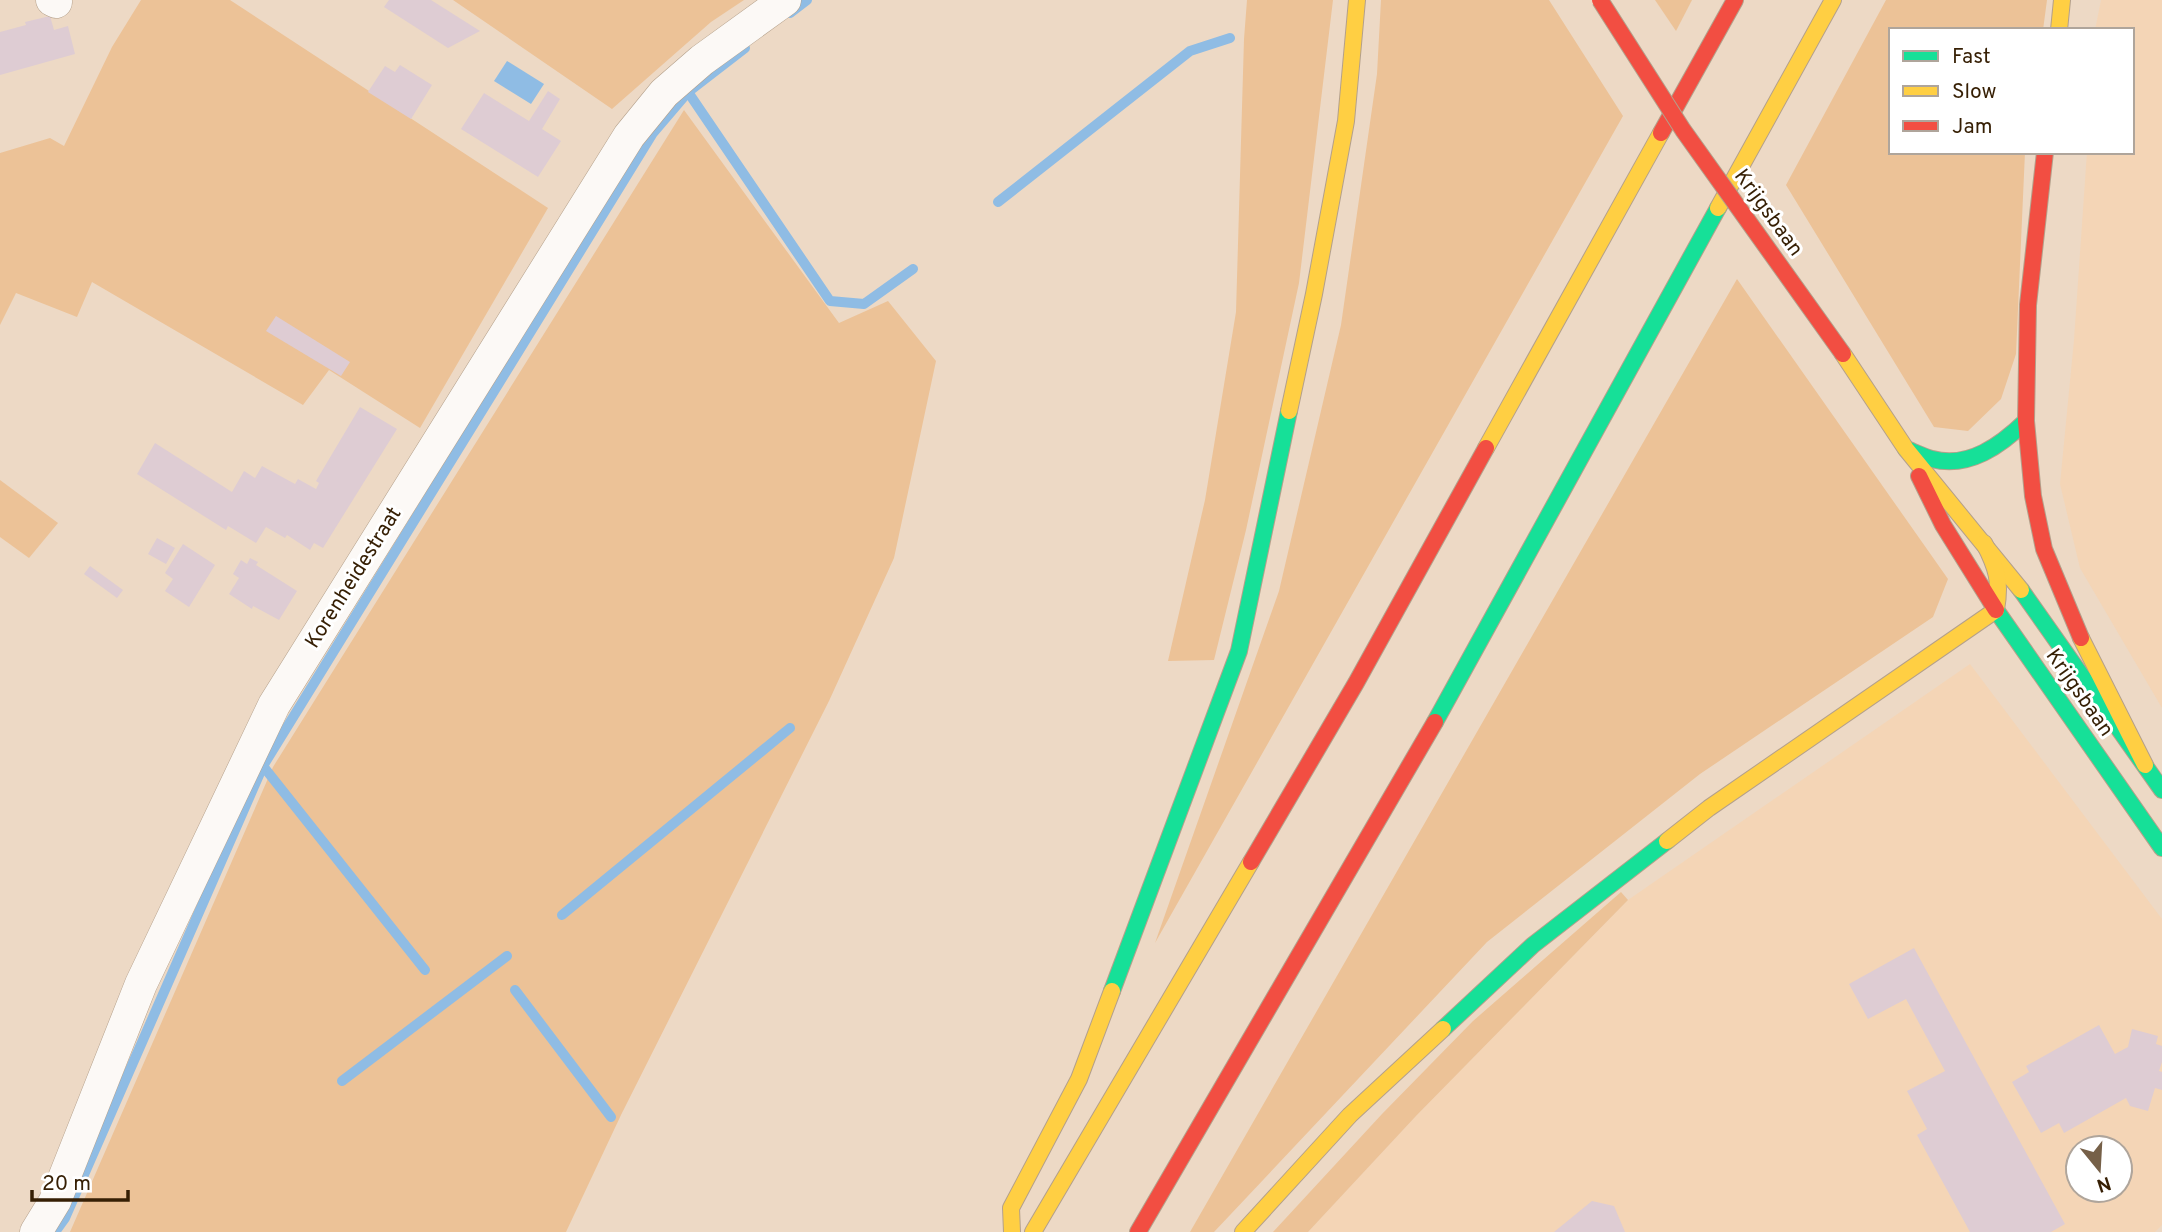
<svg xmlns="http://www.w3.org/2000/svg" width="2162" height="1232" viewBox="0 0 2162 1232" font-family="Overpass,sans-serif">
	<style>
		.built { fill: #f4d5b6; fill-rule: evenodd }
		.green { fill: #ecc297 }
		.water { fill: #8fbce4 }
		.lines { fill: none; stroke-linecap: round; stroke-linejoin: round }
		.stream { stroke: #8fbce4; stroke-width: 10 }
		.building { fill: #deccd3 }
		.street-casing { stroke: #b4a08b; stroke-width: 33 }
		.fast-casing { stroke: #b4a08b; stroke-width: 18 }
		.slow-casing { stroke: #b4a08b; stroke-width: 18 }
		.jam-casing { stroke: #b4a08b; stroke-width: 18 }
		.street { stroke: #fcf9f6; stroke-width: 32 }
		.fast { stroke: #16e098; stroke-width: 16 }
		.slow { stroke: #ffcf43; stroke-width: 16 }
		.jam { stroke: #f24e42; stroke-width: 16 }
		.jam-bridge-casing { stroke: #b4a08b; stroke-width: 18; stroke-linecap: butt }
		.jam-bridge { stroke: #f24e42; stroke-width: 16 }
		.labels { text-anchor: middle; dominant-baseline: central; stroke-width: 6; stroke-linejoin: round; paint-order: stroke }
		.street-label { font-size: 21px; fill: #361f04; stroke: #fff }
	</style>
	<rect width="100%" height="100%" fill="#edd9c5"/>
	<!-- built -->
	<g class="built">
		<polygon points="2101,0 2162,0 2162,708 2080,568 2060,484 2074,340 2087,152 2132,152 2132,30 2095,30"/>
		<path d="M1970,664L2162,919V1225L2155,1232H1308L1416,1116L1628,900ZM2078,1148H2120V1190H2078Z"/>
	</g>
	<!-- green -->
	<g class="green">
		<polygon points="141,0 230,0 548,208 420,428 329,370 303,405 92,282 77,317 16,293 0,325 0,153 50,138 64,146 112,47"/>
		<polygon points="453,0 744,0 711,22 612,109"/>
		<polygon points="1247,0 1333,0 1299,283 1246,530 1214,660 1168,661 1205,500 1236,312 1244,39"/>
		<polygon points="1381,0 1549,0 1623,116 1155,943 1279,591 1341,325 1377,74"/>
		<polygon points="1655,0 1692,0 1676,31"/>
		<polygon points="1886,0 2047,0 2043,30 1891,30 1891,152 2025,152 2016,354 2001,399 1968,431 1934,427 1786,185"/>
		<polygon points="684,110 839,323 888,301 936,361 894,558 829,701 621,1115 566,1232 70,1232 273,767"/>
		<polygon points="1737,279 1948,579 1933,617 1700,774 1487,942 1214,1232 1190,1232"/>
		<polygon points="0,480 58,523 29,558 0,537"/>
		<polygon points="1621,892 1628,900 1416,1116 1308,1232 1273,1232 1382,1114 1473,1021"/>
	</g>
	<!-- water -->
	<polygon class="water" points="507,61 544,84 531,104 494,81"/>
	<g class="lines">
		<!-- stream -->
		<g class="stream">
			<polyline points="790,13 807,0"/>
			<polyline points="688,92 830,301 864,304 913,269"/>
			<polyline points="998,202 1190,51 1230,38"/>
			<polyline points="263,766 425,970"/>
			<polyline points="562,915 790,728"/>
			<polyline points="515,990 611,1117"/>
			<polyline points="342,1081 507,956"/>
			<polyline points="55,1232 65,1218 263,766 653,133 688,92 745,48"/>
		</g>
	</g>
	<!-- building -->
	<g class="building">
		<polygon points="389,0 431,0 480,31 448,48 384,7"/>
		<polygon points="50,16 54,30 68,26 75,54 0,75 0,32 26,25 25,22"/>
		<polygon points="400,65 432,85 411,119 368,92 385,66 395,72"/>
		<polygon points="548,91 560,99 542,129 561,141 538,177 461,129 484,93 529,121"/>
		<polygon points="276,316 350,362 341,376 266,331"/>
		<polygon points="360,407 397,429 323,548 314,543 310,550 287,535 285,538 266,527 256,543 228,526 226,530 137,474 155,443 232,492 244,471 255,478 262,466 295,484 298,479 316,489 319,483 316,481"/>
		<polygon points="157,538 175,548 166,564 148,554"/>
		<polygon points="183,544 215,565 189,607 165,591 173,579 165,573"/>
		<polygon points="250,558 258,562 256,565 297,591 279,620 253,606 252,609 229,594 239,578 233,574 241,560 247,564"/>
		<polygon points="90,566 123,590 117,598 84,574"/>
		<polygon points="1914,948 2065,1224 2051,1232 1970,1232 1917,1135 1927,1129 1907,1091 1945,1071 1906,999 1868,1019 1849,984"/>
		<polygon points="2099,1025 2115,1054 2128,1047 2132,1029 2158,1036 2156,1044 2162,1046 2162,1062 2159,1071 2162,1072 2162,1090 2155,1088 2148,1111 2130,1106 2126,1098 2064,1133 2059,1123 2041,1133 2012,1082 2029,1072 2026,1066"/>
		<polygon points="1592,1201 1614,1206 1625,1232 1554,1232"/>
	</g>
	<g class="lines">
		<defs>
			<g id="street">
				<polyline points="52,0 56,2"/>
				<polyline points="36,1232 55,1201 141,984 274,705 629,136 664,93 702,60 785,0"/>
			</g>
			<g id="fast">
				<path d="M1906,449C1915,452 1923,457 1932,459C1969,469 2001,445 2026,421"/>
				<polyline points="2021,590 2162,790"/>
				<polyline points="1996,610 2162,848"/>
				<polyline points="1435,722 1718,208"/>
				<polyline points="1112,991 1239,651 1289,411"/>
				<polyline points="1443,1029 1533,945 1667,841"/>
			</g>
			<g id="slow">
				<polyline points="2059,30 2062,0"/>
				<polyline points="1718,208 1833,0"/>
				<polyline points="1843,354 1906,449 2021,590"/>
				<polyline points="1289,411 1314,294 1346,121 1357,0"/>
				<polyline points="1486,448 1661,133"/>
				<polyline points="2081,638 2145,765"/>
				<path d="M1667,841L1709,808L1996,610C2001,582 1997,568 1984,543"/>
				<polyline points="1012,1232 1011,1208 1079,1079 1112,991"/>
				<polyline points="1033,1232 1251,862"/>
				<polyline points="1243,1232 1350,1115 1443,1029"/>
			</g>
			<g id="jam">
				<polyline points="1661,133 1735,0"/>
				<polyline points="2045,152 2028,305 2026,421 2033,496 2044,549 2081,638"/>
				<polyline points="1919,476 1943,525 1996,610"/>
				<polyline points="1251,862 1356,683 1486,448"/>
				<polyline points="1138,1232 1435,722"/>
			</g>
		</defs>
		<!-- street casing -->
		<use href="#street" class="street-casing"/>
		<!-- fast casing -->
		<use href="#fast" class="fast-casing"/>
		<!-- slow casing -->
		<use href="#slow" class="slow-casing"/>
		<!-- jam casing -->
		<use href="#jam" class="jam-casing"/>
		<!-- street -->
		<use href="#street" class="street"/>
		<!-- fast -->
		<use href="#fast" class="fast"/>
		<!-- slow -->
		<use href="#slow" class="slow"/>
		<!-- jam -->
		<use href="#jam" class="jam"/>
		<defs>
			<polyline id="jam-bridge" points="1600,0 1683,130 1843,354"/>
		</defs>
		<!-- jam-bridge casing -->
		<use href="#jam-bridge" class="jam-bridge-casing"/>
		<!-- jam-bridge -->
		<use href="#jam-bridge" class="jam-bridge"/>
	</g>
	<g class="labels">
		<!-- street labels -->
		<g class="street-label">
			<text transform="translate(1768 213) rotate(54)">Krijgsbaan</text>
			<text transform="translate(354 578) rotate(-58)">Korenheidestraat</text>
			<text transform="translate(2079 693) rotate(55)">Krijgsbaan</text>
		</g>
	</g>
	<!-- legend -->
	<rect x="1889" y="28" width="245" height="126" fill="#ffffff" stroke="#afa59b" stroke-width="2"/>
	<rect x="1903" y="51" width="35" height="10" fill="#16e098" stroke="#afa59b" stroke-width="2"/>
	<text x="1952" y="63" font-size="21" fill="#361f04">Fast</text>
	<rect x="1903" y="86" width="35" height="10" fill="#ffcf43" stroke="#afa59b" stroke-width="2"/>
	<text x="1952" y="98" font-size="21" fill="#361f04">Slow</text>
	<rect x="1903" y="121" width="35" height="10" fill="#f24e42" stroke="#afa59b" stroke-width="2"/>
	<text x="1952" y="133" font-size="21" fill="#361f04">Jam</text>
	<!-- north arrow -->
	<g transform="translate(2099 1169) rotate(162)"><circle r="33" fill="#ffffff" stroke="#afa59b" stroke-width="2"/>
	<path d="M0-5L12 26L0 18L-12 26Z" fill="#766048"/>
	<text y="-10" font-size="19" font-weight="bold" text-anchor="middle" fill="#361f04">N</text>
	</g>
	<!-- scale -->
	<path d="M32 1190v10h96v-10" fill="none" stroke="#361f04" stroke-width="3.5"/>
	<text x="42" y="1190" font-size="21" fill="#361f04" stroke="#ffffff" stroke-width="5" paint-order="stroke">20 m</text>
</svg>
